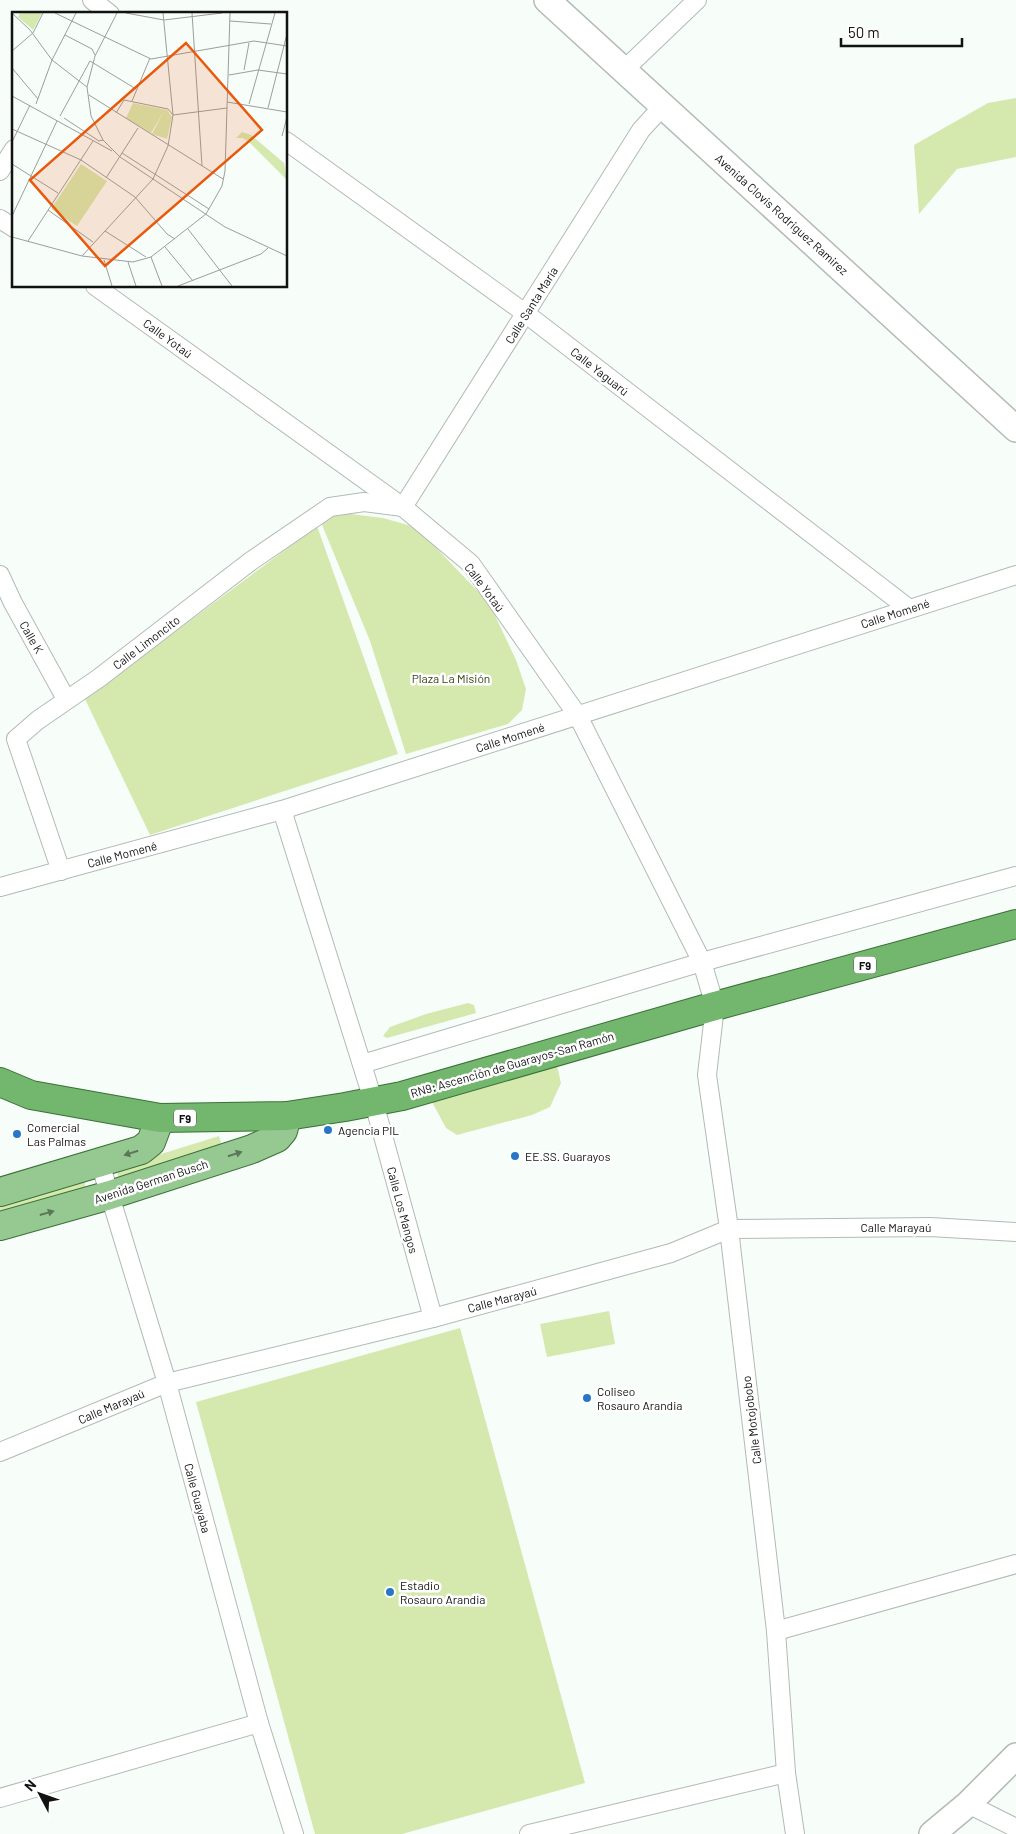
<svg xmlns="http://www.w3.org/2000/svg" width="1016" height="1834" viewBox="0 0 1016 1834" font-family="Barlow,sans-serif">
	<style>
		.green { fill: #d5e9af }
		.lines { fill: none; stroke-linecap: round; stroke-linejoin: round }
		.minor-casing { stroke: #b3bab6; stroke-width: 20 }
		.secondary-casing { stroke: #b3bab6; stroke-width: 28 }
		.primary-casing { stroke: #3a7136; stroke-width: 30 }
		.trunk-casing { stroke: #3a7136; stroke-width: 30 }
		.minor { stroke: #fff; stroke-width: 18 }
		.secondary { stroke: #fff; stroke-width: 25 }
		.primary { stroke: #96c892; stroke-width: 28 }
		.trunk { stroke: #73b66e; stroke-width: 28 }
		.oneway { fill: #5a7758 }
		.poi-dot { fill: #2976c6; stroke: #fff; stroke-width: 2 }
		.labels { text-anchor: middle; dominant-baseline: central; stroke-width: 5; stroke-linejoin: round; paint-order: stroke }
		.shield { fill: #fff; stroke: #585a59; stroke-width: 1 }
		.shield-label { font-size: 11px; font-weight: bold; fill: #111312 }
		.street-label { font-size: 12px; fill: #111312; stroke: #fff }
		.park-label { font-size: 12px; fill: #32400f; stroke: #fff }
		.poi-label { font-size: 12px; fill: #111312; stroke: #fff; text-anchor: start }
		.inset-road { fill: none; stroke: #9b9f9d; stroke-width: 1 }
		.view { fill: #e8590c; fill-opacity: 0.15; stroke: #e8590c; stroke-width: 2.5 }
		.inset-edge { fill: none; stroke: #111312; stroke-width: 2.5 }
	</style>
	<rect width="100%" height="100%" fill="#f7fdf9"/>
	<!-- green -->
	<g class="green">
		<polygon points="1016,98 1016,157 957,169 919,214 914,145 988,103"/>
		<polygon points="335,512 383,518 408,525 422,533 489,603 516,660 526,689 522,710 508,724 406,754 370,641 320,520"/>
		<polygon points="317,526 398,754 150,835 85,699"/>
		<polygon points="468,1003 474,1005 476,1013 387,1038 383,1036 390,1027 426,1014"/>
		<polygon points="557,1066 561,1083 550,1107 532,1115 457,1135 446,1128 432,1102"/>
		<polygon points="219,1136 222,1146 120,1182 116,1168"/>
		<polygon points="83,1176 88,1196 0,1218 0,1199"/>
		<polygon points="609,1311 615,1344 547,1357 540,1324"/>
		<polygon points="460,1328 585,1783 402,1834 315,1834 196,1402"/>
	</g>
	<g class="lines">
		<defs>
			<g id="minor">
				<polyline points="92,0 110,14"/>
				<polyline points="625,69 697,0"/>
				<polyline points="286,141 525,313 908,608"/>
				<polyline points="0,171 14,149"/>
				<polyline points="0,219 14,228"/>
				<polyline points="95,286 403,507 471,564 578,716 702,962 715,1006 707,1075 729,1229 776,1631 786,1773 795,1834"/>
				<polyline points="0,575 13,603 66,699"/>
				<polyline points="282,810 374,1103 433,1318"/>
				<polyline points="61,871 16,739 38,720 99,678 251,561 330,507 364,502 403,507 641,130 663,106"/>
				<polyline points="0,887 282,810 1016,575"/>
				<polyline points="362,1064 702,962 1016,876"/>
				<polyline points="100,1163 167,1383 259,1723 294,1834"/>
				<polyline points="0,1452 167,1383 433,1318 671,1253 729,1229 930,1227 1016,1232"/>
				<polyline points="776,1631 1016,1564"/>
				<polyline points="0,1798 259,1723"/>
				<polyline points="968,1804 1016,1828"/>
				<polyline points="529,1834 786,1773"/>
			</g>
			<g id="secondary">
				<polyline points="547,0 1016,429"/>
				<polyline points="932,1834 968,1804 1016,1756"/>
			</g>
			<g id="primary">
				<polyline points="0,1192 141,1150 151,1142 160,1118"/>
				<polyline points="0,1226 110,1195 252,1149 277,1138 283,1131 287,1116"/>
			</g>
			<polyline id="trunk" points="0,1082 31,1095 160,1118 287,1116 345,1107 402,1096 715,1006 1016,924"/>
		</defs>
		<!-- minor casing -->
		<use href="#minor" class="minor-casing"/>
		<!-- secondary casing -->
		<use href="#secondary" class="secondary-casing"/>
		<!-- primary casing -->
		<use href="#primary" class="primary-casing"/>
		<!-- trunk casing -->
		<use href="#trunk" class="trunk-casing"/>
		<!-- minor -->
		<use href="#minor" class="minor"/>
		<!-- secondary -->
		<use href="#secondary" class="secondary"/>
		<!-- primary -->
		<use href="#primary" class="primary"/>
		<!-- trunk -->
		<use href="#trunk" class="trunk"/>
	</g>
	<!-- one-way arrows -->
	<defs><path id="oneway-solid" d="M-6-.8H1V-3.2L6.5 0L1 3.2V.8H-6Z" transform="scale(1.25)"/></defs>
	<g class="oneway">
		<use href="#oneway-solid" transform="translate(131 1153) rotate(162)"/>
		<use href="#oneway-solid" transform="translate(235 1154) rotate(-18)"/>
		<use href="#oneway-solid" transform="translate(47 1213) rotate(-16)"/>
	</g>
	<!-- markers -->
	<g class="poi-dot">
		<circle cx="328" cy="1130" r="5"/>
		<circle cx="17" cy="1134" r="5"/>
		<circle cx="515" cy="1156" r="5"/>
		<circle cx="587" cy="1398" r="5"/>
		<circle cx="390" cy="1592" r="5"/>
	</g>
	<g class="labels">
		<!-- shield labels -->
		<g class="shield">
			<rect x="854" y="956.5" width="22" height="17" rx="4"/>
			<rect x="174" y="1109.5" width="22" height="17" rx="4"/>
		</g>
		<g class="shield-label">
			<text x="865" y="965">F9</text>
			<text x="185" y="1118">F9</text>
		</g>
		<!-- street labels -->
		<g class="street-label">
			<text transform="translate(782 214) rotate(42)">Avenida Clovis Rodriguez Ramirez</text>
			<text transform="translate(531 305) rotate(-58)">Calle Santa María</text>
			<text transform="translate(168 338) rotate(36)">Calle Yotaú</text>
			<text transform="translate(600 371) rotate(38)">Calle Yaguarú</text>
			<text transform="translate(485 587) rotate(53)">Calle Yotaú</text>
			<text transform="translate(895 613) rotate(-18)">Calle Momené</text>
			<text transform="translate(32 637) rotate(60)">Calle K</text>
			<text transform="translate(146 642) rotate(-37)">Calle Limoncito</text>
			<text transform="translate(510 737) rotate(-18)">Calle Momené</text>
			<text transform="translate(122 854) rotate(-15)">Calle Momené</text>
			<text transform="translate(512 1064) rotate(-16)">RN9: Ascención de Guarayos-San Ramón</text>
			<text transform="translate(151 1181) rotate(-18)">Avenida German Busch</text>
			<text transform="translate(403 1210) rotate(75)">Calle Los Mangos</text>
			<text x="896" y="1227">Calle Marayaú</text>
			<text transform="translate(502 1299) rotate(-15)">Calle Marayaú</text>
			<text transform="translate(111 1406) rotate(-23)">Calle Marayaú</text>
			<text transform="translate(751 1420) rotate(-97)">Calle Motojobobo</text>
			<text transform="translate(198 1498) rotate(75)">Calle Guayaba</text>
		</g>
		<!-- park labels -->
		<g class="park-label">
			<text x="451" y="678">Plaza La Misión</text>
		</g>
		<!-- poi labels -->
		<g class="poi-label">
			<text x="27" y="1127">Comercial<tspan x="27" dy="14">Las Palmas</tspan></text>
			<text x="338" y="1130">Agencia PIL</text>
			<text x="525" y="1156">EE.SS. Guarayos</text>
			<text x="597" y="1391">Coliseo<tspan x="597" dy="14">Rosauro Arandia</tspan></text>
			<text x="400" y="1585">Estadio<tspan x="400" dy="14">Rosauro Arandia</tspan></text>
		</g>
	</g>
	<!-- overview -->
	<g transform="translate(12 12)">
		<rect width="275" height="275" fill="#f7fdf9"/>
		<path d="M8,1H30L21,18L6,5ZM121,91L155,98L160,105L155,127L140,122L152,99L139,121L114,106ZM230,120L239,123L272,151L275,168L239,132L231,126H224ZM69,152L95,169L65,214L39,197Z" fill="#d5e9af"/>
		<path class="inset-road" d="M0,1L18,18L40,48L75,75M43,1L139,47L242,29L275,34M105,1L83,44L75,75L79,104L91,128L108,145L213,215L275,244M114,1L152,8L210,1M180,1L190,154M218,9L259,12M53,23L80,37L83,43M0,39L21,21L31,1M0,56L26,87M232,58L237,31M217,63L246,58L275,62M77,83L211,167M0,84L100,139M120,89L138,46M215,90L275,100M24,92L40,48L64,1M237,92L263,1M256,96L275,22M104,101L112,88L156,97L161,103L215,96M48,104L78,49L124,77M52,106L87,129L91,128M0,117L69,148L123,185L155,222L163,227M270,124L275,105M0,130L18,93M110,141L197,197M0,152L46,181M94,166L126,116M36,198L81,230M0,204L45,109M176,217L220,274M93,219L134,245M0,225L70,244L121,250L139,245L194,202L210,174L213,159L218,1M16,229L81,129M153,235L181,269M70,244L141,167L156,134L161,103L151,1M139,245L150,274M92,248L100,274M116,250L124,274M166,274L249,242L256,236"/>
		<path class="view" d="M174,31L250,118L93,254L18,168Z"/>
		<rect width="275" height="275" class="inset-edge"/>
	</g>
	<!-- north arrow -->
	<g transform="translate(40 1794) rotate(311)" stroke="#ffffff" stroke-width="4" paint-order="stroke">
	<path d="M0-4L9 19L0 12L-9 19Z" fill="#111312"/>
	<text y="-8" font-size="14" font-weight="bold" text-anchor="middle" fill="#111312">N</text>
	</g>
	<!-- scale -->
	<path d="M841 38v8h121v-8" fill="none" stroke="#111312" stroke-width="2.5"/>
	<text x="848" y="38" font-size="15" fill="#111312" stroke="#ffffff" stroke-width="4" paint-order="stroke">50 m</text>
</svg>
